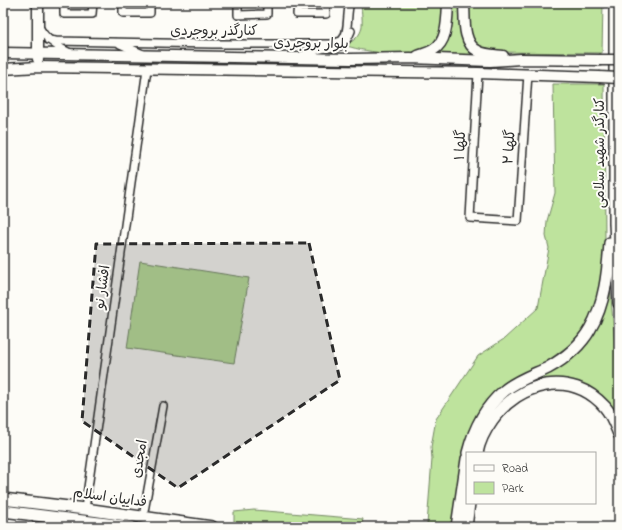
<svg xmlns="http://www.w3.org/2000/svg" width="622" height="530" viewBox="0 0 622 530" font-family="'Indie Flower','Playpen Sans Arabic',sans-serif">
	<style>
		.green { fill: #bee39d; stroke: #748764 }
		.lines { fill: none; stroke-linecap: round; stroke-linejoin: round }
		.minor-casing { stroke: #2b2b2b; stroke-width: 10 }
		.secondary-casing { stroke: #2b2b2b; stroke-width: 13 }
		.primary-casing { stroke: #2b2b2b; stroke-width: 14 }
		.minor { stroke: #fdfcf7; stroke-width: 7 }
		.secondary { stroke: #fdfcf7; stroke-width: 10 }
		.primary { stroke: #fdfcf7; stroke-width: 11 }
		.secondary-bridge-casing { stroke: #2b2b2b; stroke-width: 13; stroke-linecap: butt }
		.secondary-bridge { stroke: #fdfcf7; stroke-width: 10 }
		.marked { fill: #2b2b2b; fill-opacity: 0.2; stroke: #2b2b2b; stroke-width: 3; stroke-dasharray: 8 5; stroke-linejoin: round }
		.labels { text-anchor: middle; dominant-baseline: central; stroke-width: 4; stroke-linejoin: round; paint-order: stroke }
		.street-label { font-size: 14px; fill: #2b2b2b; stroke: #fdfcf7 }
	</style>
	<rect width="100%" height="100%" fill="#fdfcf7"/>
	<filter id="ink" filterUnits="userSpaceOnUse"><feTurbulence type="fractalNoise" baseFrequency=".025" numOctaves="2"/><feDisplacementMap in="SourceGraphic" scale="8" xChannelSelector="R" yChannelSelector="G"/><feConvolveMatrix kernelMatrix="1 2 1 2 8 2 1 2 1" color-interpolation-filters="sRGB"/></filter>
	<g filter="url(#ink)">
		<!-- green -->
		<g class="green">
			<path d="M361,3H445L439,39C434,43 428,49 422,52C410,58 357,51 345,45C367,35 362,24 361,3Z"/>
			<polygon points="452,3 460,3 462,30 481,55 437,54 441,50"/>
			<polygon points="468,3 603,3 602,53 490,52 479,48 471,37"/>
			<polygon points="553,84 604,84 605,243 600,295 596,307 585,327 569,345 542,365 513,378 493,393 479,414 454,527 431,527 427,525 432,459 431,447 436,419 478,356 504,339 538,308 549,248 546,236 547,221 555,193"/>
			<polygon points="140,261 249,278 234,363 127,348"/>
			<polygon points="609,274 619,394 619,422 605,402 540,381 539,376 579,348"/>
			<polygon points="254,510 363,519 361,527 274,527 234,522 234,512"/>
		</g>
		<g class="lines">
			<defs>
				<g id="minor">
					<polyline points="64,3 64,14 92,14 93,3"/>
					<polyline points="123,3 123,13 150,13 150,3"/>
					<polyline points="238,3 238,15 267,14 267,3"/>
					<polyline points="298,3 297,14 326,14 326,3"/>
					<path d="M39,27C46,40 57,47 70,53"/>
					<path d="M48,40L56,41L212,44H331C334,43 338,42 341,41C350,34 346,13 350,3"/>
					<polyline points="120,44 143,54"/>
					<path d="M300,56C307,54 314,51 321,49C338,47 344,49 351,31"/>
					<polyline points="478,73 470,218 518,221 528,74"/>
					<polyline points="85,509 147,69"/>
					<polyline points="143,517 163,406"/>
				</g>
				<g id="secondary">
					<polyline points="38,3 38,59"/>
					<path d="M464,3C465,18 462,43 478,51C485,55 495,55 503,56"/>
					<polyline points="3,53 351,59 410,58 490,61 521,59 599,60"/>
					<path d="M418,56C423,54 428,53 433,50C448,42 447,18 448,3"/>
					<polyline points="3,69 38,67 478,73 599,77"/>
				</g>
				<g id="primary">
					<polyline points="615,3 615,223 619,303"/>
					<path d="M468,453C474,429 485,407 504,391C517,380 533,375 548,368C564,359 581,345 590,329C605,304 608,271 610,243"/>
					<path d="M477,453C479,441 485,430 492,420C519,382 571,369 605,407C612,415 615,424 619,434"/>
					<polyline points="3,499 85,509 212,527"/>
					<polyline points="3,511 131,527"/>
					<polyline points="457,527 467,459"/>
					<polyline points="466,527 469,503"/>
				</g>
			</defs>
			<!-- minor casing -->
			<use href="#minor" class="minor-casing"/>
			<!-- secondary casing -->
			<use href="#secondary" class="secondary-casing"/>
			<!-- primary casing -->
			<use href="#primary" class="primary-casing"/>
			<!-- minor -->
			<use href="#minor" class="minor"/>
			<!-- secondary -->
			<use href="#secondary" class="secondary"/>
			<!-- primary -->
			<use href="#primary" class="primary"/>
			<defs>
				<g id="secondary-bridge">
					<polyline points="599,60 619,60"/>
					<polyline points="599,77 619,78"/>
				</g>
			</defs>
			<!-- secondary-bridge casing -->
			<use href="#secondary-bridge" class="secondary-bridge-casing"/>
			<!-- secondary-bridge -->
			<use href="#secondary-bridge" class="secondary-bridge"/>
		</g>
	</g>
	<!-- marked area -->
	<path class="marked" d="M309,243L340,380L178,488L82,421L96,244Z"/>
	<g class="labels">
		<!-- street labels -->
		<g class="street-label">
			<text x="214" y="31">کنارگذر بروجردی</text>
			<text transform="translate(311 44) rotate(1)">بلوار بروجردی</text>
			<text transform="translate(461 145) rotate(-87)">گلها ۱</text>
			<text transform="translate(510 147) rotate(-86)">گلها ۲</text>
			<text transform="translate(600 153) rotate(-90)">کنارگذر شهید سلامی</text>
			<text transform="translate(103 287) rotate(-82)">افشار نو</text>
			<text transform="translate(140 459) rotate(-80)">امجدی</text>
			<text transform="translate(110 498) rotate(8)">فداییان اسلام</text>
		</g>
	</g>
	<!-- margin -->
	<rect width="622" height="530" fill="none" stroke="#fdfcf7" stroke-width="16"/>
	<rect x="8" y="8" width="606" height="514" fill="none" stroke="#2b2b2b" stroke-width="1.5" filter="url(#ink)"/>
	<!-- legend -->
	<rect x="466" y="452" width="130" height="52" fill="#fdfcf7" stroke="#a9a8a5"/>
	<rect x="474" y="465" width="20" height="6" fill="#fdfcf7" stroke="#a9a8a5"/>
	<text x="502" y="472" font-size="12" fill="#2b2b2b">Road</text>
	<rect x="474" y="482" width="20" height="12" fill="#bee39d" stroke="#a9a8a5"/>
	<text x="502" y="492" font-size="12" fill="#2b2b2b">Park</text>
</svg>
